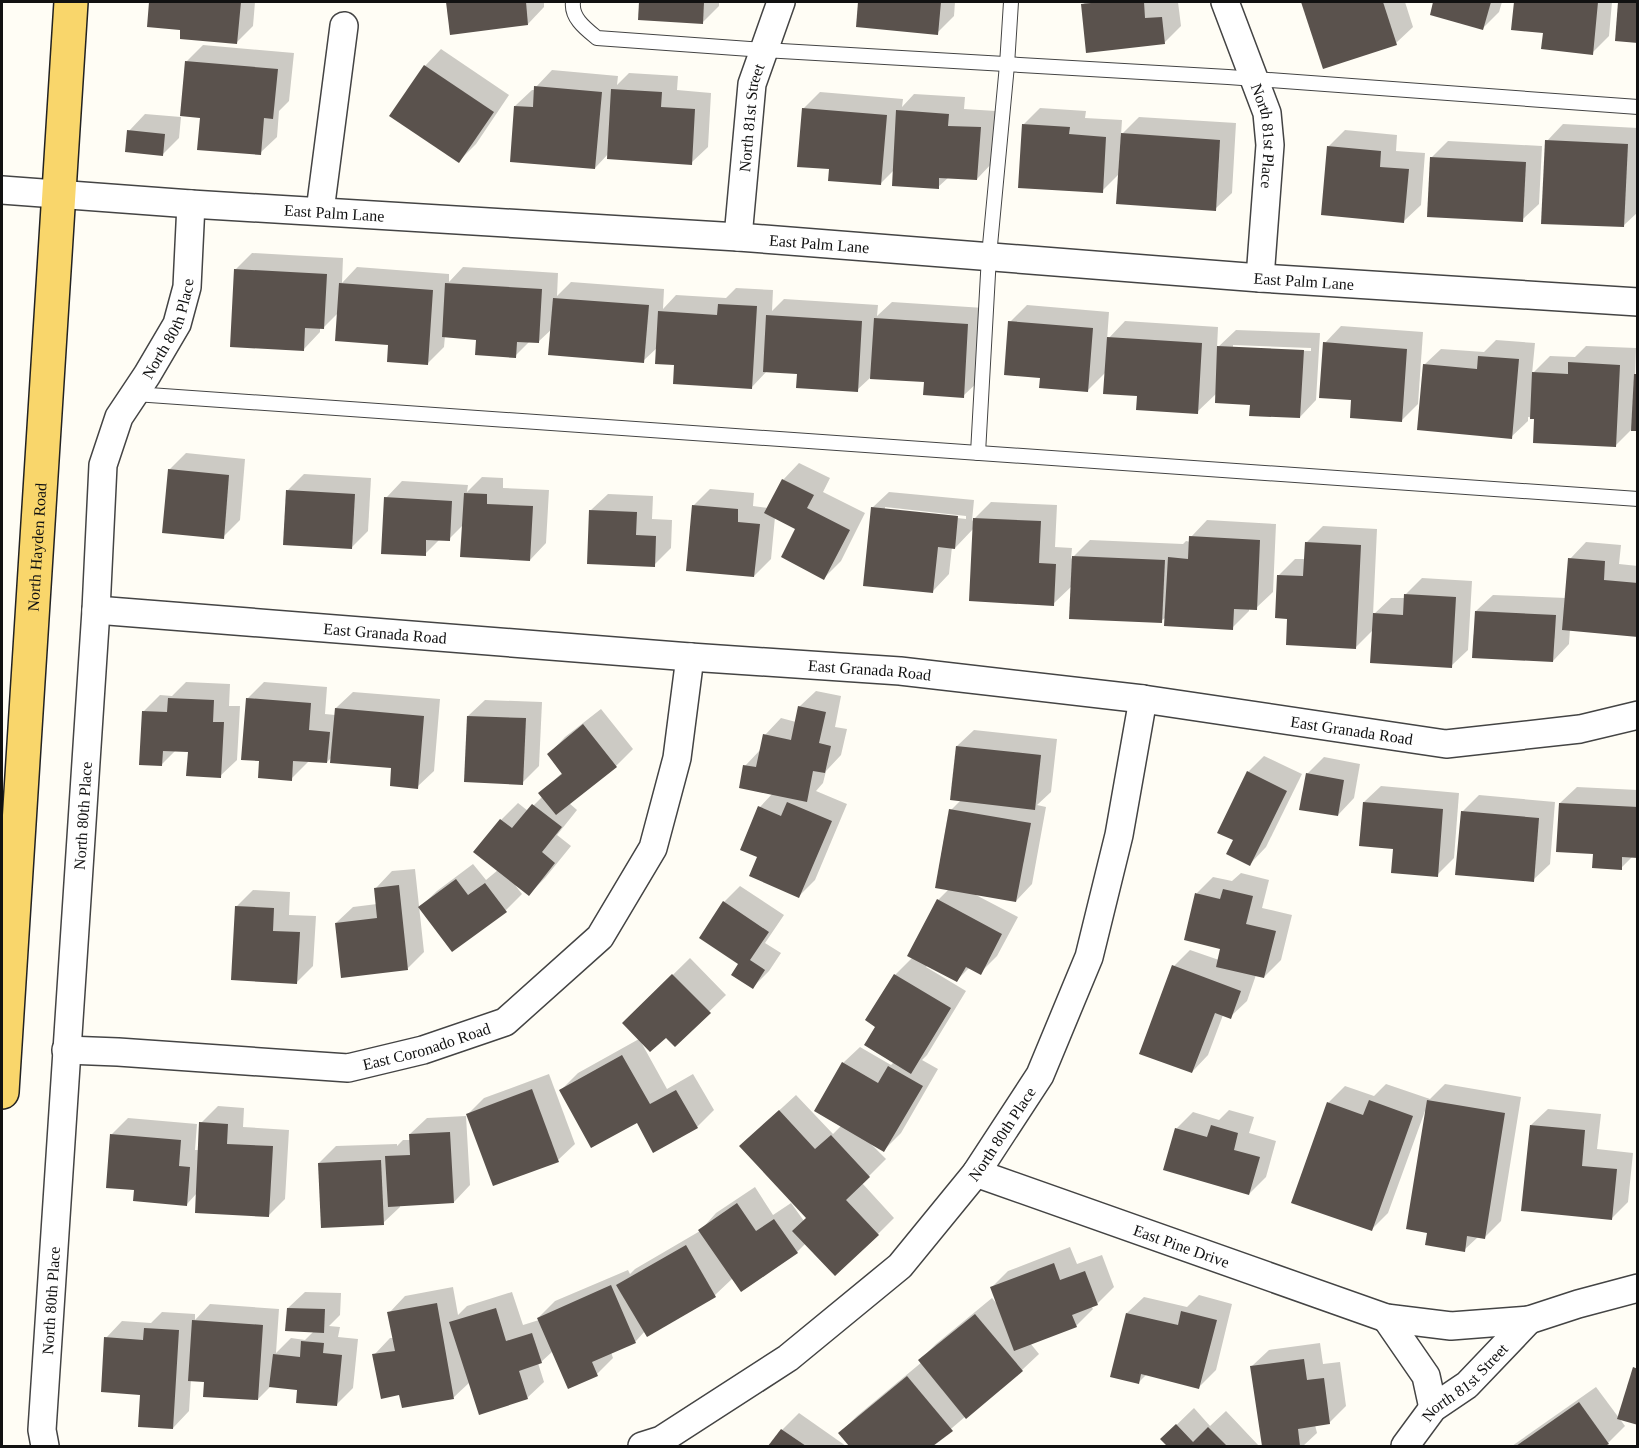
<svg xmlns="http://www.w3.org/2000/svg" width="1639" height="1448" viewBox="0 0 1639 1448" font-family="'Times New Roman',serif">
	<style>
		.shadow { fill: #0003; fill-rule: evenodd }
		.building { fill: #5a524d }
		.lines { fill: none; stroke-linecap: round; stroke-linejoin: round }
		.lane-casing { stroke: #444; stroke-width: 16 }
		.street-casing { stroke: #444; stroke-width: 30 }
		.primary-casing { stroke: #222; stroke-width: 36 }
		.lane { stroke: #fff; stroke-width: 14 }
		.street { stroke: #fff; stroke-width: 27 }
		.primary { stroke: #f9d66b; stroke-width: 33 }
		.labels { text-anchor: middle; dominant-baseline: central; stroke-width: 6; stroke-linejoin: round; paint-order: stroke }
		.street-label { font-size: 16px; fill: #111; stroke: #fff }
	</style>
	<rect width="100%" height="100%" fill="#fffdf5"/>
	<!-- shadow -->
	<g class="shadow">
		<polygon points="151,2 255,2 253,26 236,43 182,29 149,25"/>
		<polygon points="448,2 544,2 544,7 528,24 452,33"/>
		<polygon points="640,2 719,2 719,6 703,22 640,19"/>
		<polygon points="860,2 955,2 954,16 937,33 858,26"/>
		<polygon points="1086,2 1178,2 1181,26 1164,43 1082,5"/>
		<polygon points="1303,2 1405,2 1413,27 1396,43 1324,67"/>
		<polygon points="1435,2 1502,2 1499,12 1483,28 1431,14"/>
		<polygon points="1515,2 1612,2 1609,36 1592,53 1544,32 1512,29"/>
		<polygon points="203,45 294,53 289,101 279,111 277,137 260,153 202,117 187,61"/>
		<polygon points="441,49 509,95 476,144 459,161 425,66"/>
		<polygon points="552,70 618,76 617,85 629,73 678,76 677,90 711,93 708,147 691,163 609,153 595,168 515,106 532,90 536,90 536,87"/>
		<polygon points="820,92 903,99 902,107 914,94 965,97 964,109 996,111 993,162 977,179 949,177 938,187 894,170 880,184 831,168 803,109"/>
		<polygon points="1040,108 1086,111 1085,118 1122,120 1121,135 1139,117 1236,123 1232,193 1215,209 1119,174 1102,191 1023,125"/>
		<polygon points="145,114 181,117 179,138 163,154 129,131"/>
		<polygon points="1563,124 1638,128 1638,212 1623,226 1547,141"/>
		<polygon points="1345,130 1397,135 1396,151 1425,153 1421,205 1404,221 1328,147"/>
		<polygon points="1448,141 1542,146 1539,204 1522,220 1431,158"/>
		<polygon points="252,253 343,258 342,283 357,267 449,274 449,282 463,267 558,273 557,296 571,282 664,289 663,309 676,295 726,298 736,288 773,290 772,311 784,299 878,305 877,316 892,302 984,308 980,380 963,396 926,381 870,378 857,390 799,372 768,370 751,388 675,364 658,347 643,361 552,329 538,342 530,341 515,356 478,338 445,336 444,347 427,364 339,312 324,327 320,327 320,332 304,349 235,270"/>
		<path d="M1027,305L1109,312L1107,340L1125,321L1218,327L1217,348L1236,330L1320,333L1316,400L1300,417L1217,393L1197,412L1138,394L1106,372L1087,391L1042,377L1010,322ZM1233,345L1311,348V351L1233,348Z"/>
		<polygon points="1341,326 1423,332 1418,404 1401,421 1353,399 1325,343"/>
		<polygon points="1496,340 1535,343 1532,374 1550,356 1575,357 1586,346 1636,348 1635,375 1638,372 1638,430 1632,429 1615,446 1536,418 1528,417 1528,421 1511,437 1424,365 1441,349 1484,352"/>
		<polygon points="186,453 245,459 240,520 223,537 169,470"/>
		<polygon points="799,463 830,478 823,492 865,513 841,561 824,578 797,528 775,517 771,559 754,576 693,506 710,489 754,493 753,506 769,508 783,480"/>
		<polygon points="304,474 371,478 368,531 351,548 288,490"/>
		<polygon points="482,477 503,478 503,488 549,490 546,543 530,560 463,525 449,539 440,539 425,554 386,498 402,481 468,485 467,492"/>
		<path d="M889,492L974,500L972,521L991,502L1057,505L1055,547L1072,548L1071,559L1090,540L1183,544L1186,541L1191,542V537L1207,520L1276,524L1273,592L1256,608H1249V611L1232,628L1166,617L1161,621L1072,586L1053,604L974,528L955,548L952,547L949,574L933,591L872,508ZM885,507L966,516V519L885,510Z"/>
		<polygon points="608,494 653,496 652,519 672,520 671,548 654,565 591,510"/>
		<polygon points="1323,526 1377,529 1373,615 1391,598 1406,598 1406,594 1422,578 1472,581 1468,650 1451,666 1373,630 1356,647 1289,618 1278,576 1295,559 1305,559 1306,543"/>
		<polygon points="1586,542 1621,545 1619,564 1638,566 1638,635 1570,629 1569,644 1553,661 1476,611 1493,595 1566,598 1570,559"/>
		<polygon points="186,682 230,684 229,706 240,706 237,760 220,776 189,751 176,750 162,764 143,712 160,695 172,696"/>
		<polygon points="264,682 327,687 325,714 335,715 336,708 353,692 440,699 434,771 417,787 393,767 332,757 327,762 308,760 308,762 291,779 260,760 247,699"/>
		<polygon points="816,691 841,696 835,727 847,729 841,755 826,771 823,783 816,791 847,804 815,880 799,896 759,856 760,807 773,793 745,766 762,748 765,735 781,718 796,722 799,707"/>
		<polygon points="485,700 542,702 539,766 522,783 468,716"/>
		<polygon points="601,709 633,749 616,766 569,803 577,810 557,835 571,846 545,878 529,894 515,885 522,894 506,910 420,907 437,891 473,864 486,880 498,870 475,852 501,820 518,803 528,811 543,796 540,793 563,772 549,754 565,737"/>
		<polygon points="974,730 1057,739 1051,792 1037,805 1046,807 1032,884 1016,901 974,894 1018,917 997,956 980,973 970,967 957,980 928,965 926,967 966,991 927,1055 922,1060 938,1069 901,1133 884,1150 869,1142 886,1159 862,1183 894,1218 878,1234 806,1243 797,1252 733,1278 715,1295 647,1335 645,1331 636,1341 611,1352 613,1358 597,1374 553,1351 541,1362 538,1363 544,1382 527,1398 470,1382 454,1397 403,1407 401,1394 374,1355 390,1338 394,1338 389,1313 405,1296 453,1287 458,1315 467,1306 512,1292 523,1325 539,1320 538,1318 555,1301 628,1270 630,1274 635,1269 700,1231 716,1213 755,1187 773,1215 791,1203 804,1221 808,1218 758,1130 796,1095 833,1134 842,1125 843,1063 860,1047 891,1065 894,1062 877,1026 895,975 913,957 938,900 949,889 951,810 961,800 957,746"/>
		<polygon points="1264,756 1302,774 1266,847 1250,864 1235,840 1248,772"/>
		<polygon points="1324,757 1360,764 1354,798 1338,815 1307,774"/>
		<polygon points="1381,786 1459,793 1454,858 1437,875 1395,848 1364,802"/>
		<polygon points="1577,787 1638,790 1638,856 1633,856 1621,868 1594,852 1560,803"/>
		<polygon points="1479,795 1555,802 1550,864 1533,880 1462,812"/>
		<polygon points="415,869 424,952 408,968 336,923 353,907 377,904 376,888 392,871"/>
		<polygon points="1241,873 1269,880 1262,908 1292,915 1281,960 1264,977 1256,975 1247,1001 1230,1017 1223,1015 1208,1055 1192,1072 1174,966 1190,950 1219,960 1222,948 1197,893 1213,877 1232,881"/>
		<polygon points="740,886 784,915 765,943 781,953 769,971 753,987 740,963 724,902"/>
		<polygon points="253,890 290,892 289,915 316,916 313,966 297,982 236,907"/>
		<polygon points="690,958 726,995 675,1045 666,1036 641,1042 667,1089 693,1074 714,1110 697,1127 637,1121 561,1090 578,1073 639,1039 624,1023"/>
		<polygon points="549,1074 575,1144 558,1160 468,1114 484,1098"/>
		<polygon points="1386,1084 1430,1099 1445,1084 1521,1097 1501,1221 1484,1238 1478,1237 1464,1250 1428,1232 1426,1112 1425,1111 1388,1213 1371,1230 1293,1202 1329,1102 1345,1086 1374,1096"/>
		<polygon points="218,1106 244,1108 243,1127 289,1130 285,1199 269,1215 197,1193 187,1204 135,1189 112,1134 128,1118 197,1124 195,1150 200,1150 201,1123"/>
		<polygon points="1548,1109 1601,1114 1597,1149 1633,1153 1628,1202 1612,1218 1531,1125"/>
		<polygon points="1229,1110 1254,1117 1249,1133 1276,1141 1266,1177 1249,1194 1176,1129 1193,1112 1219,1120"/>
		<polygon points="466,1116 470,1185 454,1202 400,1205 400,1207 383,1223 319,1163 336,1146 397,1144 397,1146 403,1140 411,1140 410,1134 427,1118"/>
		<polygon points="1070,1247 1077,1264 1102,1255 1114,1287 1097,1304 1091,1306 1093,1309 1076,1326 1030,1343 1039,1354 1022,1370 966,1416 931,1446 851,1446 840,1433 857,1416 922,1362 920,1360 936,1344 992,1298 997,1304 992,1287 1008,1271"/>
		<polygon points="305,1292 341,1293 340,1315 329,1326 340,1327 338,1337 358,1339 353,1388 336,1405 299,1389 271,1386 258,1399 206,1380 191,1379 189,1411 173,1428 142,1394 106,1338 122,1321 151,1323 162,1312 195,1314 195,1320 210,1304 279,1309 276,1353 291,1338 305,1340 314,1331 288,1308"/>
		<polygon points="1199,1295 1232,1304 1216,1370 1199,1387 1147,1374 1139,1382 1127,1313 1144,1297 1187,1307"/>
		<polygon points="1320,1343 1323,1364 1340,1362 1346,1406 1329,1423 1315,1425 1317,1433 1303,1446 1263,1446 1252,1366 1269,1350"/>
		<polygon points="1596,1387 1625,1426 1608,1443 1603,1446 1512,1446"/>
		<polygon points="1194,1408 1210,1426 1226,1411 1259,1446 1169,1446 1162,1439"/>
		<polygon points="799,1413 846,1446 770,1446 782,1430"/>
	</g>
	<!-- building -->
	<g class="building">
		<polygon points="149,2 241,2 237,44 180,39 180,30 147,27"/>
		<polygon points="446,2 526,2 528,25 450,35"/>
		<polygon points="639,2 704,2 703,24 638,20"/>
		<polygon points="858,2 941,2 938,35 856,27"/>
		<polygon points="1090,2 1144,2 1145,18 1162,17 1165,44 1086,53 1081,4 1091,3"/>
		<polygon points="1301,2 1383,2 1397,45 1323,69"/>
		<polygon points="1433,2 1491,2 1483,30 1430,15"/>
		<polygon points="1514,2 1598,2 1593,55 1541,49 1543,33 1511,30"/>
		<polygon points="1618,2 1638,2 1638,43 1615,41"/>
		<polygon points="185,61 278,69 273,119 264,118 261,155 197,150 200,118 180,116"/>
		<polygon points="424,65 494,112 459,163 389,116"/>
		<polygon points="534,86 602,92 595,169 510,162 514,106 533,107"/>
		<polygon points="611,89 662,92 661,107 695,109 692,165 607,159"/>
		<polygon points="802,108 887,115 881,185 828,181 829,169 797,167"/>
		<polygon points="896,110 949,114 948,126 981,127 977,180 939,178 939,189 892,186"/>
		<polygon points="1022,124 1070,127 1069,134 1106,137 1103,193 1018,188"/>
		<polygon points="127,130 165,134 163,156 125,152"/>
		<polygon points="1121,133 1220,140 1216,211 1116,204"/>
		<polygon points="1545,140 1628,144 1624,227 1541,224"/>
		<polygon points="1327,146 1381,151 1380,167 1409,169 1404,223 1321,215"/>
		<polygon points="1430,157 1526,162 1523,222 1427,217"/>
		<polygon points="234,269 327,274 324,329 305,328 304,351 230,347"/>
		<polygon points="339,283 433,290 428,365 387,362 388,345 335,341"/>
		<polygon points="445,283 542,289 539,343 517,342 516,358 475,355 476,340 442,337"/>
		<polygon points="553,298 649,305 644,363 548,355"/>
		<polygon points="718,304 757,306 752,389 673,384 674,365 655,364 658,311 717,315"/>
		<polygon points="766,315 862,321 858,392 796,388 797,374 763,372"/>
		<polygon points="874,318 968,324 964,398 923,395 924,382 870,379"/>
		<polygon points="1008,321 1093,328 1088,392 1039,388 1040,378 1004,375"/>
		<polygon points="1107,337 1202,343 1198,414 1136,410 1137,396 1103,394"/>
		<polygon points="1323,342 1407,349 1402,422 1350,418 1351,400 1319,398"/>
		<polygon points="1217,346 1304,350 1300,418 1249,416 1250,405 1215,403"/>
		<polygon points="1478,356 1519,359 1512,439 1417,430 1423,364 1477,369"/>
		<polygon points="1568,362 1620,365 1616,447 1533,443 1534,419 1530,419 1532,372 1568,374"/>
		<polygon points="1634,374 1638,374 1638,431 1631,431"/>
		<polygon points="168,469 229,475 224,539 162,533"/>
		<polygon points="782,479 814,495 807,508 850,530 824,580 781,557 795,529 764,513"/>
		<polygon points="286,490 355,494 352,549 283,545"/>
		<polygon points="464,493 487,494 487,504 533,506 530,561 460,557"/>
		<polygon points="384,497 452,501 450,541 426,540 426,556 381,554"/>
		<polygon points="692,505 738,509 738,522 760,524 754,577 686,571"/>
		<polygon points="871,507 958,516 955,549 938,547 933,593 863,586"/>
		<polygon points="589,510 637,512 636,535 656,536 655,567 587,564"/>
		<polygon points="973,518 1041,521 1039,563 1056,564 1054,606 969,601"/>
		<polygon points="1189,536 1260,540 1257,610 1234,609 1233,630 1164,626 1168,557 1188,559"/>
		<polygon points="1305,542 1361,545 1356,649 1286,645 1287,619 1275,618 1277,575 1303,576"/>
		<polygon points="1072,556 1165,560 1162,623 1069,619"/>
		<polygon points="1568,558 1605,561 1604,580 1638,583 1638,637 1562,630"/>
		<polygon points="1404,594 1456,597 1452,668 1370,663 1373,613 1403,615"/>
		<polygon points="1475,611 1556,615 1553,662 1472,658"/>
		<polygon points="168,698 214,700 213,722 224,722 221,778 186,776 188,752 163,751 162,766 139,765 142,711 167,712"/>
		<polygon points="246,698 311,703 309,730 330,732 327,763 293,761 292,781 258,778 259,761 241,760"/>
		<polygon points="798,706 826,712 819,743 831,746 825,773 813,771 807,802 739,788 743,765 756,767 763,734 791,740"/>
		<polygon points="335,708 424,716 418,789 390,786 391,768 330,763"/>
		<polygon points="467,716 526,718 523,785 464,782"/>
		<polygon points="583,724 617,767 556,815 538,793 562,774 547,754"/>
		<polygon points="956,746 1041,755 1035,810 950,800"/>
		<polygon points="1247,771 1287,791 1250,866 1226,854 1233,840 1217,833"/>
		<polygon points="1306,773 1344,780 1338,816 1299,810"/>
		<polygon points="787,802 832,821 799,898 749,876 757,857 740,850 758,806 781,816"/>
		<polygon points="1363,802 1443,809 1438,877 1391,873 1393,849 1359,846"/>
		<polygon points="1559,803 1638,807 1638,858 1622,857 1622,870 1592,868 1593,854 1556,852"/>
		<polygon points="532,804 562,827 542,852 555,863 529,896 473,852 500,819 512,828"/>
		<polygon points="949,809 1031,823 1016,902 935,888"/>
		<polygon points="1461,811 1539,818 1534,882 1455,875"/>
		<polygon points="456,879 468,895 485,883 507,912 452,952 418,907"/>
		<polygon points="399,885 408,970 341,978 335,923 377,918 374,888"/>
		<polygon points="1223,889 1253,896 1246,924 1276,931 1264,978 1216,967 1220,949 1184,940 1195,893 1220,899"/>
		<polygon points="937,899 1002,934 981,975 966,967 957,982 907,956"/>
		<polygon points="723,901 769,932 750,960 765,970 753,989 731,975 738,964 699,938"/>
		<polygon points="235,906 274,908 273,931 300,932 297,984 231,980"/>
		<polygon points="1172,965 1241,991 1231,1019 1215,1013 1192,1073 1139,1054"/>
		<polygon points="672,974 711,1013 675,1047 666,1038 650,1052 622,1023"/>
		<polygon points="894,974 951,1008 911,1074 864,1045 875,1027 865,1020"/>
		<polygon points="622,1055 650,1104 676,1090 698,1128 653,1153 637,1123 591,1148 559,1090"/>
		<polygon points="842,1062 878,1083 888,1066 923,1086 884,1152 814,1111"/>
		<polygon points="532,1089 559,1162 493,1186 466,1114"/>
		<polygon points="1369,1100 1413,1116 1372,1231 1291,1203 1327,1102 1363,1115"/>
		<polygon points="1427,1100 1505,1113 1485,1239 1467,1236 1465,1252 1425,1245 1427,1233 1406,1229"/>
		<polygon points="779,1110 815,1149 831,1135 870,1177 846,1200 879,1235 835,1276 792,1231 806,1218 739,1146"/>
		<polygon points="199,1122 228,1124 227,1144 273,1146 269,1217 195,1213"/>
		<polygon points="1211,1125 1238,1133 1234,1150 1260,1157 1249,1195 1163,1170 1175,1128 1207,1137"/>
		<polygon points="1530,1125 1585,1130 1582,1166 1617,1169 1612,1220 1521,1211"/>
		<polygon points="450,1132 454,1203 388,1207 385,1156 410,1155 409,1134"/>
		<polygon points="110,1134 181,1140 179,1166 190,1167 187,1206 133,1201 134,1190 106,1188"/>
		<polygon points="381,1160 384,1225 321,1228 318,1163"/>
		<polygon points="737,1203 756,1231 774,1219 798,1253 741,1292 698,1230"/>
		<polygon points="686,1245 716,1297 647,1337 616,1285"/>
		<polygon points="1054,1263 1060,1280 1085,1271 1098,1305 1072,1315 1077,1327 1014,1351 990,1287"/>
		<polygon points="611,1285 636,1343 592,1362 598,1376 568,1389 537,1318"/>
		<polygon points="437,1303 454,1399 402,1408 399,1395 381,1399 372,1354 395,1351 387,1312"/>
		<polygon points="287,1308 325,1309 324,1333 285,1331"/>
		<polygon points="496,1308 506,1341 532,1333 542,1363 519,1371 528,1399 479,1415 449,1322"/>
		<polygon points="1181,1311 1217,1320 1199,1389 1141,1374 1139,1384 1110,1377 1126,1313 1178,1325"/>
		<polygon points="975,1314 1023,1371 966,1419 918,1360"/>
		<polygon points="192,1320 263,1325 258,1400 203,1397 204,1382 188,1381"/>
		<polygon points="144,1328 179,1330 173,1429 138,1427 140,1395 101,1392 104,1337 143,1340"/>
		<polygon points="301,1341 324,1343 323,1353 342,1355 337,1406 296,1403 297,1390 269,1387 273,1354 300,1357"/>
		<polygon points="1304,1359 1307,1380 1324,1378 1330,1424 1298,1429 1300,1446 1262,1446 1250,1366"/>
		<polygon points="1633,1367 1638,1369 1638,1425 1617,1419"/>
		<polygon points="907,1376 953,1431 933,1446 849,1446 838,1433"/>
		<polygon points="1579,1402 1609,1444 1605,1446 1516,1446"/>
		<polygon points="1176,1424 1193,1442 1208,1427 1227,1446 1167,1446 1160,1439"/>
		<polygon points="781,1429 806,1446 768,1446"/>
	</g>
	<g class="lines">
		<defs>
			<g id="lane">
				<path d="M573,2C571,18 586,29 597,38L764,50L1228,77L1638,107"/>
				<polyline points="135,394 1638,499"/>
				<polyline points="978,453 989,256 1007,65 1011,2"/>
			</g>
			<g id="street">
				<path id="s1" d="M1225,2L1267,113L1270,145L1260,278"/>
				<path id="s2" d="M2,190L191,204L738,237L1260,278L1638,302"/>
				<polyline points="320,211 344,26"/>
				<path id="s3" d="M738,237L752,84L781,2"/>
				<path id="s4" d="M96,610L690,657L900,671L1143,699L1446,744L1580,729L1638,715"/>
				<path id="s5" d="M66,1050L118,1052L348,1068L423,1050L505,1022L600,937L653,848L677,758L690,657"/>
				<path id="s6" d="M976,1173L1386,1318L1451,1326L1529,1320L1578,1304L1638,1288"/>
				<polyline points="1386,1318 1426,1376 1433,1408"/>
				<path id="s7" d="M45,1446L42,1430L96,610L103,465L119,417L147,375L177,324L187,287L191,204"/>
				<path id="s8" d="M642,1446L661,1440L788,1358L900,1266L976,1173L1040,1075L1089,957L1119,835L1143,699"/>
				<path id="s9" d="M1405,1446L1433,1408L1467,1385L1529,1320"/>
			</g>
			<g id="primary">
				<path id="s10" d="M2,1092L71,2"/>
			</g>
		</defs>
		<!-- lane casing -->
		<use href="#lane" class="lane-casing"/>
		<!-- street casing -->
		<use href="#street" class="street-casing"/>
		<!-- primary casing -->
		<use href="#primary" class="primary-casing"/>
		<!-- lane -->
		<use href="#lane" class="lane"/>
		<!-- street -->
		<use href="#street" class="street"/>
		<!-- primary -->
		<use href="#primary" class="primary"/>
	</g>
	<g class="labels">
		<!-- street labels -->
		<g class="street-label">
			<text stroke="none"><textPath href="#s3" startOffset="120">North 81st Street</textPath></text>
			<text stroke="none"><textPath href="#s1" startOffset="141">North 81st Place</textPath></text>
			<text stroke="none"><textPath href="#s2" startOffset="333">East Palm Lane</textPath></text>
			<text stroke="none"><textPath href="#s2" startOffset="819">East Palm Lane</textPath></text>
			<text stroke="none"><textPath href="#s2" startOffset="1305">East Palm Lane</textPath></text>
			<text stroke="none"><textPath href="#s7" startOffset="1136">North 80th Place</textPath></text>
			<text stroke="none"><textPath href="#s10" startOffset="546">North Hayden Road</textPath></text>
			<text stroke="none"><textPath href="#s4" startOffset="290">East Granada Road</textPath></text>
			<text stroke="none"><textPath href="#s4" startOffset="776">East Granada Road</textPath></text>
			<text stroke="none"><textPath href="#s4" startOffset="1262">East Granada Road</textPath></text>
			<text stroke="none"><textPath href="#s7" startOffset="632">North 80th Place</textPath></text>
			<text stroke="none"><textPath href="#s5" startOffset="364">East Coronado Road</textPath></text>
			<text stroke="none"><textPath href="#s8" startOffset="483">North 80th Place</textPath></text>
			<text stroke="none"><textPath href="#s6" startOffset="218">East Pine Drive</textPath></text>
			<text stroke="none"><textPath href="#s7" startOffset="146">North 80th Place</textPath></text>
			<text stroke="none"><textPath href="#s9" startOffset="88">North 81st Street</textPath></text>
		</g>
	</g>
	<!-- border -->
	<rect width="1639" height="1448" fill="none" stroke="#111111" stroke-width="6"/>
</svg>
